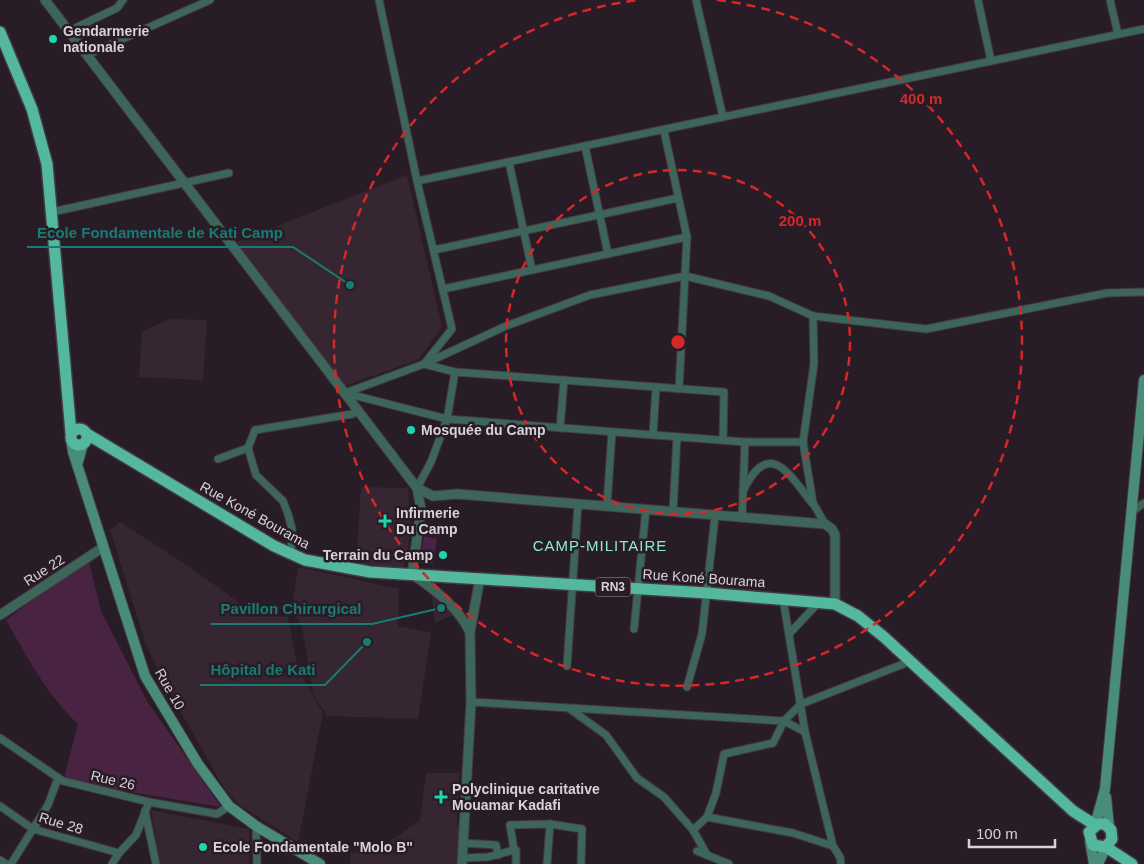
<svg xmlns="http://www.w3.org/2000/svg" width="1144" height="864" viewBox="0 0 1144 864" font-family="Arial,sans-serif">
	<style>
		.built { fill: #362632 }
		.green { fill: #482342 }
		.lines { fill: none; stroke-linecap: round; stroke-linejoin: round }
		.minor-casing { stroke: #443942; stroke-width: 9 }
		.tertiary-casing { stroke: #443942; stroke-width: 11 }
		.secondary-casing { stroke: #443942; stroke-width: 12 }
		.trunk-casing { stroke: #443942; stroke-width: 14 }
		.minor { stroke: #3d655a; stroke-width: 7 }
		.tertiary { stroke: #3d655a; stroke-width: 9 }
		.secondary { stroke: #498c7a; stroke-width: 10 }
		.trunk { stroke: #53b89e; stroke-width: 11 }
		.ring { fill: none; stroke: #d62828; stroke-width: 2.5; stroke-dasharray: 9 6 }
		.poi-dot { fill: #1fd5b0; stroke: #281c26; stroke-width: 2 }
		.labels { text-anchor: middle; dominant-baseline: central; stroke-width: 5; stroke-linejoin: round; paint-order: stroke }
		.shield { fill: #281c26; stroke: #a49ba3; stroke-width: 1 }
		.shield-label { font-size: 12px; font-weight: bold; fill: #d9d1d8 }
		.poi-label { font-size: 14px; font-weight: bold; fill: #d9d1d8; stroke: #281c26; text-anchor: start }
		.street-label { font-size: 14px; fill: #d9d1d8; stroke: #281c26 }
		.neighbourhood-label { font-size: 15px; letter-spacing: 1px; fill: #8bebd0; stroke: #281c26 }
		.centre { fill: #d62828; stroke: #281c26; stroke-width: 2.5 }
		.ring-label { font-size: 15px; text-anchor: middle; font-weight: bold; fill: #d62828; stroke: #281c26; stroke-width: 5; stroke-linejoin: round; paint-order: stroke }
		.leader { fill: none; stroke: #197b73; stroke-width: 2 }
		.callout-dot { fill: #197b73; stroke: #281c26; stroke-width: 2 }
		.callout-label { font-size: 15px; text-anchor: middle; font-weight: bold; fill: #197b73; stroke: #281c26; stroke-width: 5; stroke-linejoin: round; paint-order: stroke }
	</style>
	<rect width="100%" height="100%" fill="#281c26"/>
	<!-- built -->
	<g class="built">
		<polygon points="407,175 442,327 418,360 344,386 236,242"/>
		<polygon points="171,319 207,320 203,380 139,377 142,331"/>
		<polygon points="361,487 408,488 411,528 405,565 402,568 356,563"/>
		<polygon points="120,522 191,568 252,612 288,617 298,669 323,713 298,842 238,804 224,788 164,682 145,642 110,530"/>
		<polygon points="298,567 399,589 398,626 431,633 418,719 327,716 313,694 302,627 292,609"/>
		<polygon points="432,596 450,610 453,615 435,623"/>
		<polygon points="426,773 459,773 457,825 462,826 459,864 350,864 351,853 379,849 420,820"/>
		<polygon points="151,810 249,829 249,864 160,864"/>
	</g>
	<!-- green -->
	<g class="green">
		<polygon points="424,536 437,539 433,564 420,562"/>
		<path d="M88,558L101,611L147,701L221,807L101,787L64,778L78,724C47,695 27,657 6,620Z"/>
	</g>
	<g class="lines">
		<defs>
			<g id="minor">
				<polyline points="379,0 417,181 452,329 424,364 455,372 724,392 723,440"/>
				<polyline points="696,0 723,117"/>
				<polyline points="978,0 991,61"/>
				<polyline points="1110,0 1118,34"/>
				<polyline points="69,31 117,8 123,0"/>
				<polyline points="87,55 210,0"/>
				<polyline points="664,131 687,237 679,389"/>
				<polyline points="585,146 608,254"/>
				<polyline points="509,162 532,270"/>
				<polyline points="417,181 1144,29"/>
				<polyline points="52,212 229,173"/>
				<polyline points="434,250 678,198"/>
				<polyline points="443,289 687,237"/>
				<polyline points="813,316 926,329 1107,293 1144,292"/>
				<polyline points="345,393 424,364 506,326 590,295 685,276 769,296 813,316 814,364 803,442 813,503 825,524"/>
				<polyline points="345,393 447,419 745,442 803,442"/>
				<polyline points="560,428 564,380"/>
				<polyline points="653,435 656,387"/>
				<polyline points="218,459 248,448"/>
				<polyline points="417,488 431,462 447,419 455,372"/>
				<path d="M743,491C769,437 789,474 812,503"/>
				<polyline points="607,504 612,432"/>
				<polyline points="1133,511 1144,503"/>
				<polyline points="673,512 677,437"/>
				<polyline points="742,518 745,442"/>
				<polyline points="291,555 292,529 288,514 283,501 256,475 248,448 255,430 352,414 359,410"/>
				<polyline points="783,599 805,732 833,846 840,857 841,864"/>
				<polyline points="634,629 646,509"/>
				<polyline points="789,634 819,602"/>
				<polyline points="567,666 578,504"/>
				<polyline points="687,687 702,634 715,516"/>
				<polyline points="471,702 784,721 801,704 911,661"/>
				<polyline points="570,709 606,735 637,778 664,797 693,830 707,855"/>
				<polyline points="0,738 63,781 149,802 217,814 229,806"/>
				<polyline points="0,806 33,829 119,853"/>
				<polyline points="145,811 156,864"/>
				<polyline points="707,817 793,833 833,846"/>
				<polyline points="256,826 257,864"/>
				<polyline points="693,830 707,817 716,793 724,754 773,743 784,721 805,732"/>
				<polyline points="463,843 496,845 498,855"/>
				<polyline points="514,850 516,850 516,864"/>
				<polyline points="697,851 729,864"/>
				<polyline points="463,858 488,857 514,850 510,825 550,824 582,829 581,864"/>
				<polyline points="0,860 6,864"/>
				<polyline points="11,864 48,805 58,778"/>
				<polyline points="112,864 119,853 136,835 149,802"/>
				<polyline points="547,864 550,824"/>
			</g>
			<g id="tertiary">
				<polyline points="45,0 417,488 433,496 457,494 825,524 832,529 835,535 835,604"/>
				<path d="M417,488L421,509L412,574C435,590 457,606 470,632"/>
				<polyline points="0,615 102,548"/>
				<polyline points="462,864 471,702 470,632 480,578"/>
			</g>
			<g id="secondary">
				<polyline points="71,439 73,452 145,676 198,764 229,806 256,826 320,864"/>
				<polyline points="78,462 83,444"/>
				<polyline points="1106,797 1109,826"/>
				<polyline points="1095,825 1105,789 1144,380"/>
				<polyline points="1090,841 1094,864"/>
				<polyline points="1098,864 1106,847"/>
			</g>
			<g id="trunk">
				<polyline points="0,32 32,109 47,164 71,433"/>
				<circle cx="79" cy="437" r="8"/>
				<polyline points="87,434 274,546 305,560 370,572 707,593 835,604 858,616 884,637 1073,811 1095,825"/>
				<polyline points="1106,847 1112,839 1111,830 1105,824 1098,824 1089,832 1093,845 1106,847 1132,864"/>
			</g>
		</defs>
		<!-- minor casing -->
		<use href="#minor" class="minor-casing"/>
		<!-- tertiary casing -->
		<use href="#tertiary" class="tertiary-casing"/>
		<!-- secondary casing -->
		<use href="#secondary" class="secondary-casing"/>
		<!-- trunk casing -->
		<use href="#trunk" class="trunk-casing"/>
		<!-- minor -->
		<use href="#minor" class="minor"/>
		<!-- tertiary -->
		<use href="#tertiary" class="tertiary"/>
		<!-- secondary -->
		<use href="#secondary" class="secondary"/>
		<!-- trunk -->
		<use href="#trunk" class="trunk"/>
	</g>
	<!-- distance rings -->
	<g class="ring">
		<circle cx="678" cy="342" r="172"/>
		<path d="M717 0A344 344 0 1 1 639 0"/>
	</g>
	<!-- markers -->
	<g class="poi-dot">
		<circle cx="53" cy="39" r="5"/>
		<circle cx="411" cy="430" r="5"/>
		<path d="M382.5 513.5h5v5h5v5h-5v5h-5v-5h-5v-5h5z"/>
		<circle cx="443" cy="555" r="5"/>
		<path d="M438.5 789.5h5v5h5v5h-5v5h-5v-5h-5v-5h5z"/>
		<circle cx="203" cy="847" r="5"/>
	</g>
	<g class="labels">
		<!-- shield labels -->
		<rect class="shield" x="595.5" y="577.5" width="35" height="19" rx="4"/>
		<g class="shield-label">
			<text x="613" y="587">RN3</text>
		</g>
		<!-- poi labels -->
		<g class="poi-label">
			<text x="63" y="31">Gendarmerie<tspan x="63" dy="16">nationale</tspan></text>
			<text x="421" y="430">Mosquée du Camp</text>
			<text x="396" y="513">Infirmerie<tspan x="396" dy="16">Du Camp</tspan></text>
			<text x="433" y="555" text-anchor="end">Terrain du Camp</text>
			<text x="452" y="789">Polyclinique caritative<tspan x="452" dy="16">Mouamar Kadafi</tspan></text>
			<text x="213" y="847">Ecole Fondamentale "Molo B"</text>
		</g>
		<!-- street labels -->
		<g class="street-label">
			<text transform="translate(255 515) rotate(29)">Rue Koné Bourama</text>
			<text transform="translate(44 570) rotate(-33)">Rue 22</text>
			<text transform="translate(704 578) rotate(4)">Rue Koné Bourama</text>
			<text transform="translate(170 689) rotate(60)">Rue 10</text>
			<text transform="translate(113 780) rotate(13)">Rue 26</text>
			<text transform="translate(61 823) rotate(17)">Rue 28</text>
		</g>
		<!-- neighbourhood labels -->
		<g class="neighbourhood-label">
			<text x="600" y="545">CAMP-MILITAIRE</text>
		</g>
	</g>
	<circle cx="678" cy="342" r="8" class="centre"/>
	<g class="ring-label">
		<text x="921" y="104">400 m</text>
		<text x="800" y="226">200 m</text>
	</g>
	<!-- callouts -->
	<path class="leader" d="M350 285L293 247H27M441 608L372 624H211M367 642L325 685H200"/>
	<g class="callout-dot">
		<circle cx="350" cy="285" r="5"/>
		<circle cx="441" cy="608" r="5"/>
		<circle cx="367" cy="642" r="5"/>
	</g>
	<g class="callout-label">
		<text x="160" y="238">Ecole Fondamentale de Kati Camp</text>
		<text x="291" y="614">Pavillon Chirurgical</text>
		<text x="263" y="675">Hôpital de Kati</text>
	</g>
	<!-- scale -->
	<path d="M969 839v8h86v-8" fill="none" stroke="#d9d1d8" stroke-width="2.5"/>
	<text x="976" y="839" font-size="15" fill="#d9d1d8" stroke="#281c26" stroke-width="4" paint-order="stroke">100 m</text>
</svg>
